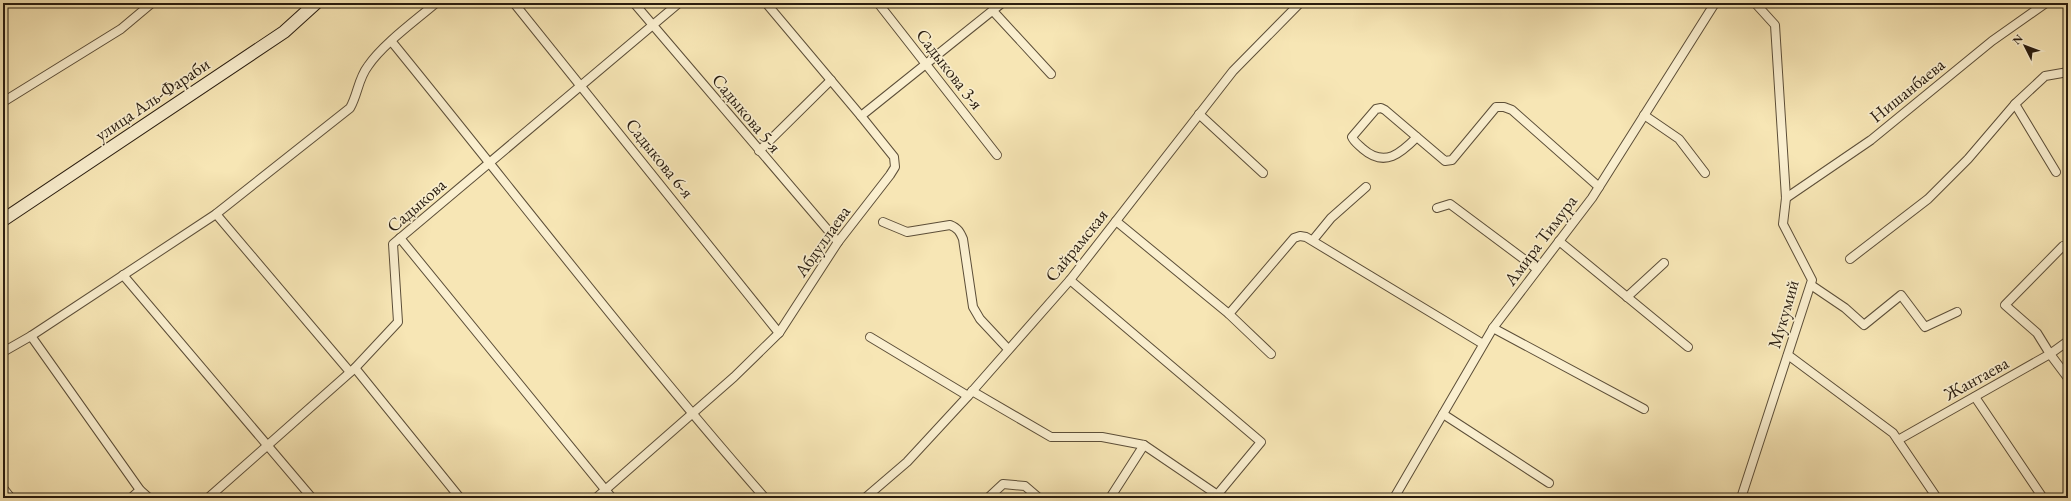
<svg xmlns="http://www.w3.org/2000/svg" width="2071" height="501" viewBox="0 0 2071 501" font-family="'EB Garamond',serif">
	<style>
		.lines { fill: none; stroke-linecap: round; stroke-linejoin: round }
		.minor-casing { stroke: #5c4e38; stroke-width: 10 }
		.secondary-casing { stroke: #281c0f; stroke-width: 14 }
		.minor { stroke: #faefcf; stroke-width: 8 }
		.secondary { stroke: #faefcf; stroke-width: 12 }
		.labels { text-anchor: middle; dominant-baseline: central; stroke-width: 3.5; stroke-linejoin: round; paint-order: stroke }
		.street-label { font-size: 18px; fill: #281c0f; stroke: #faefcf }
	</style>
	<rect width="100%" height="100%" fill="#f7e6b5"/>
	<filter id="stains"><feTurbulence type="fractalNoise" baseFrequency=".005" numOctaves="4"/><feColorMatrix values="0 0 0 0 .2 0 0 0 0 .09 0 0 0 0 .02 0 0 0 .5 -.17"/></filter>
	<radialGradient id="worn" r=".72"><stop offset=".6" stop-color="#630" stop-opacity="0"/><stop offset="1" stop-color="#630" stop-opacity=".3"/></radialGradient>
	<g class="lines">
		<defs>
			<g id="minor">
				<polyline points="514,3 779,333"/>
				<polyline points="634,3 838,242"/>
				<polyline points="766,3 861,116"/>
				<polyline points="878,3 997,155"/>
				<polyline points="993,11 1051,74"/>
				<path d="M392,42C516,194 635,350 765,498"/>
				<polyline points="3,102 121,29 152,3"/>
				<polyline points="1199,114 1263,173"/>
				<polyline points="1644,115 1679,139 1705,173"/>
				<path d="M1417,137C1401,153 1385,168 1363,149C1359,145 1354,142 1352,137L1376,109L1381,108L1385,110L1445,161L1452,160L1496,107H1504L1512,110L1599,187"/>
				<polyline points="759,151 831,80"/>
				<polyline points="2056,172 2015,104 2045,76 2068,72"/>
				<polyline points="1786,198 1871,140 1992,41 2046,3"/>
				<polyline points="1437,208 1450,204 1537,269"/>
				<polyline points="216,214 350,372"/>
				<polyline points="1116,221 1229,314 1294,238 1300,236 1306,237 1483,344"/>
				<path d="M883,222L907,232L950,225C958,228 960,232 963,239L973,307L980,319L1008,349"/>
				<polyline points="400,238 612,498"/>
				<polyline points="1313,240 1331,218 1366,187"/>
				<polyline points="1559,241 1688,347"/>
				<polyline points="2063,246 2005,305 2037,333 2050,354 2068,378"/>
				<polyline points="1850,259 1928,199 1968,159 2015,104"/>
				<polyline points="123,275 312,498"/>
				<polyline points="1070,280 1261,442 1217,495"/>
				<polyline points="1811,285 1845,308 1864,325 1901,295 1925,327 1957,312"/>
				<polyline points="1627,297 1664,263"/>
				<polyline points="1229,314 1271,354"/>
				<polyline points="1493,328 1644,409"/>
				<polyline points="31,336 140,490 149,498"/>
				<polyline points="870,337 968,396"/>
				<path d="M3,352L31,336L216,214L350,108C358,94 358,79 368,66C383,44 415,21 436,3"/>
				<polyline points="1788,355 1893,433 1937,498"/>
				<polyline points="355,368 460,498"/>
				<polyline points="972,391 1051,437 1102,437 1144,445 1222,498"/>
				<polyline points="1975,397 2043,498"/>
				<polyline points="1443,414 1549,483"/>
				<polyline points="1898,440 2050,354 2068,341"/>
				<polyline points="3,488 11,498"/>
				<polyline points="131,498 140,490"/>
				<polyline points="208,498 355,368 398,322 393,244 679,3"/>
				<polyline points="596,498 734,377 779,333 838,242 890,175 895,167 894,157 861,116 1002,3"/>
				<polyline points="865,498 907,462 968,396 1070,280 1233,71 1300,3"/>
				<polyline points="988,498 1003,484 1025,486 1039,498"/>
				<polyline points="1110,498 1144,445"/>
				<polyline points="1394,498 1493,328 1592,198 1715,3"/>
				<polyline points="1741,498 1812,280 1783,224 1786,198 1775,25 1755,3"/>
			</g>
			<polyline id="secondary" points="3,220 284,32 316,3"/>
		</defs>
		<!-- minor casing -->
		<use href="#minor" class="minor-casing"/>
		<!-- secondary casing -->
		<use href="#secondary" class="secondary-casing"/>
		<!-- minor -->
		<use href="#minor" class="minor"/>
		<!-- secondary -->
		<use href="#secondary" class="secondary"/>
	</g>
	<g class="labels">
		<!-- street labels -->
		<g class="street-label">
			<text transform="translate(950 69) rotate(52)">Садыкова 3-я</text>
			<text transform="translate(1907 90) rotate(-39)">Нишанбаева</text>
			<text transform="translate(152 99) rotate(-34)">улица Аль-Фараби</text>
			<text transform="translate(747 113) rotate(50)">Садыкова 5-я</text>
			<text transform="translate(660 158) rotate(51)">Садыкова 6-я</text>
			<text transform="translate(416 205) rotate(-41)">Садыкова</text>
			<text transform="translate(1540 240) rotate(-53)">Амира Тимура</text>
			<text transform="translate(822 241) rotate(-55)">Абдуллаева</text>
			<text transform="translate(1076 245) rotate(-51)">Сайрамская</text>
			<text transform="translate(1783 314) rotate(-74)">Мукумий</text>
			<text transform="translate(1976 378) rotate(-29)">Жантаева</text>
		</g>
	</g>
	<!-- margin -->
	<rect width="2071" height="501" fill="none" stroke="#f7e6b5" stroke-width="16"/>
	<rect x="4" y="4" width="2063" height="493" fill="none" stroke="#281c0f" stroke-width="2"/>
	<rect x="8" y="8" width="2055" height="485" fill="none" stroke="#281c0f"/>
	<!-- north arrow -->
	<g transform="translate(2025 46) rotate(312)" stroke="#faefcf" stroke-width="3" paint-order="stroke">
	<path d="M0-3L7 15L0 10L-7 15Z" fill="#281c0f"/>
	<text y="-6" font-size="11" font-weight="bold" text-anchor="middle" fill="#281c0f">N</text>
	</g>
	<rect width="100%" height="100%" filter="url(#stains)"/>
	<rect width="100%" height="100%" fill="url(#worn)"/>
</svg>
